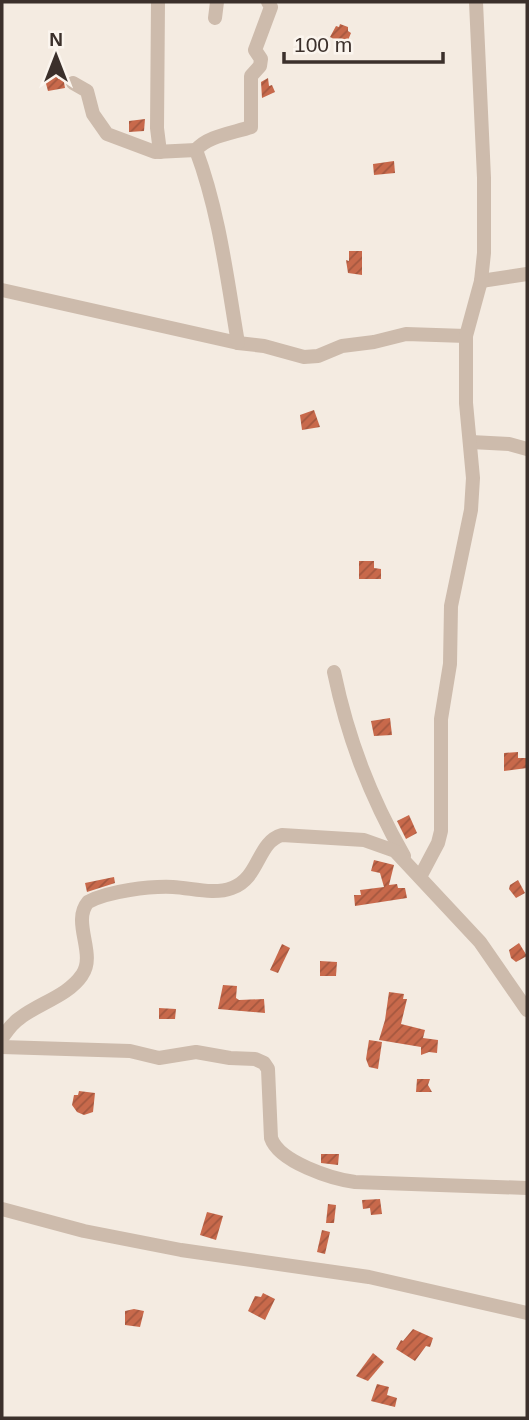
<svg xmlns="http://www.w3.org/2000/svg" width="529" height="1420" viewBox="0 0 529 1420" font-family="Arial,sans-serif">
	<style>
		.building { fill: url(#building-hatch) }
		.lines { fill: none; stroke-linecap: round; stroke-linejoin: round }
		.minor { stroke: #cdbbac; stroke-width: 14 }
	</style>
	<defs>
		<pattern id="building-hatch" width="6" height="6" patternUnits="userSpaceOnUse" patternTransform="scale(1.75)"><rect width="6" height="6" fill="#c8694b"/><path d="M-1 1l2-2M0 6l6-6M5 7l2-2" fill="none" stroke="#a4573f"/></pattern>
	</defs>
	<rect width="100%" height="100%" fill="#f4ebe1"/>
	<!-- building -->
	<g class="building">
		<polygon points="340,24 348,27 348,31 351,33 346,45 330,37 336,26 339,27"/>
		<polygon points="57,74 58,79 63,77 65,88 48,91 45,80 49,80 49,76"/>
		<polygon points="268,78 269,86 272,85 275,92 262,98 261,82"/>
		<polygon points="145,119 144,131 129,132 129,121"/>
		<polygon points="394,161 395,173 374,175 373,164"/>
		<polygon points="349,251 362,251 362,275 348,273 346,260 349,261"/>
		<polygon points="314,410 320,427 302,430 300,415"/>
		<polygon points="359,561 374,561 374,568 381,569 381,579 359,579"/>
		<polygon points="390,718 392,735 374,736 371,721"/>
		<polygon points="518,752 518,758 527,758 527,768 504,771 504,753"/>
		<polygon points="409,815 417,833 406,839 397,821"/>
		<polygon points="374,860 394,865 389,885 397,884 398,888 405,888 407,898 355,906 354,895 361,895 360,890 384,887 380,873 371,871"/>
		<polygon points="114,877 115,883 87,892 85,883"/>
		<polygon points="518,880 525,893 516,898 509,889 510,885"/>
		<polygon points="519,943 527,956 516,962 511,958 509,950"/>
		<polygon points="282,944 290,948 278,973 270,970"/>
		<polygon points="320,961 337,962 336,976 320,976"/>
		<polygon points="223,985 237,986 236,998 239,1000 264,999 265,1013 218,1009"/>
		<polygon points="389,992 404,994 403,999 407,999 401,1024 425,1030 423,1038 438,1040 437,1053 429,1052 421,1055 421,1047 379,1040 385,1020"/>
		<polygon points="159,1008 176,1009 175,1019 159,1019"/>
		<polygon points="369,1040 382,1042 378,1069 369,1067 366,1059"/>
		<polygon points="417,1079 430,1079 428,1085 432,1092 416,1092"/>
		<polygon points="79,1091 95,1093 93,1112 84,1115 77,1112 72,1105 74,1095 78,1095"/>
		<polygon points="321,1154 339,1154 338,1165 321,1163"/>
		<polygon points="380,1199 382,1214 371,1215 370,1208 363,1209 362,1200"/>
		<polygon points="328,1204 336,1205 334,1223 326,1223"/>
		<polygon points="207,1212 223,1216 216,1240 200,1235"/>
		<polygon points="322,1230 330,1232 325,1254 317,1252"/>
		<polygon points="263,1293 275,1299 265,1320 248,1311 255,1296 261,1297"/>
		<polygon points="134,1309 144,1311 140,1327 125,1325 125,1311"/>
		<polygon points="413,1329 433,1338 430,1347 426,1346 415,1361 396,1349 401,1340 403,1341"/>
		<polygon points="373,1353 384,1362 368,1381 356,1376"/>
		<polygon points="377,1384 389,1387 387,1395 397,1398 395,1407 371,1401"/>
	</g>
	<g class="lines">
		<!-- minor -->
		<g class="minor">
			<polyline points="158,2 157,128 160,152"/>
			<polyline points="215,18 217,2"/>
			<polyline points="73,83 87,91 93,114 107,134 155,152 196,150"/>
			<polyline points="481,281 527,274"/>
			<polyline points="2,290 238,343 264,346 304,357 318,356 342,346 374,342 406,334 466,336"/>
			<path d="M238,343C227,278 219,211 196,150C207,136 233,133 251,127V76L260,66L261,59L255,50L271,7L268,2"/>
			<polyline points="471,442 509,444 527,449"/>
			<path d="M334,672C348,739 370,796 404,856"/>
			<polyline points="420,877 438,843 441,831 441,719 450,664 451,606 471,510 473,478 466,403 466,336 481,281 484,253 484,178 476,2"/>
			<path d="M2,1038C7,1031 12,1023 20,1018C39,1003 68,996 82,975C97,954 71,922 88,902C108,891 150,886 173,887C192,888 214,895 232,888C260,878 257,842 282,835L364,840L395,851L480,942L527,1010"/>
			<path d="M2,1047L130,1051L159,1058L196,1052L230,1058L255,1059L264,1063L268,1069L271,1138C279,1162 332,1179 355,1182L527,1188"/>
			<polyline points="2,1209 84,1231 181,1250 369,1277 527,1313"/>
		</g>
	</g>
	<!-- border -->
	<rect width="529" height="1420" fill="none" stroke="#3b302b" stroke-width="7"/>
	<!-- north arrow -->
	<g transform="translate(56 56)" stroke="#fbf5ee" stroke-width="5" paint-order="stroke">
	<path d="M0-5L12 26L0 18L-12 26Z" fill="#3b302b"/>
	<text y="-10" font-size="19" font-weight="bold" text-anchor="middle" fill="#3b302b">N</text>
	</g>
	<!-- scale -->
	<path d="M284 52v10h159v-10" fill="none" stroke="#3b302b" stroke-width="3.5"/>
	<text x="294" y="52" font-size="21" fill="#3b302b" stroke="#fbf5ee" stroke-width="5" paint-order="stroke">100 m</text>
</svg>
